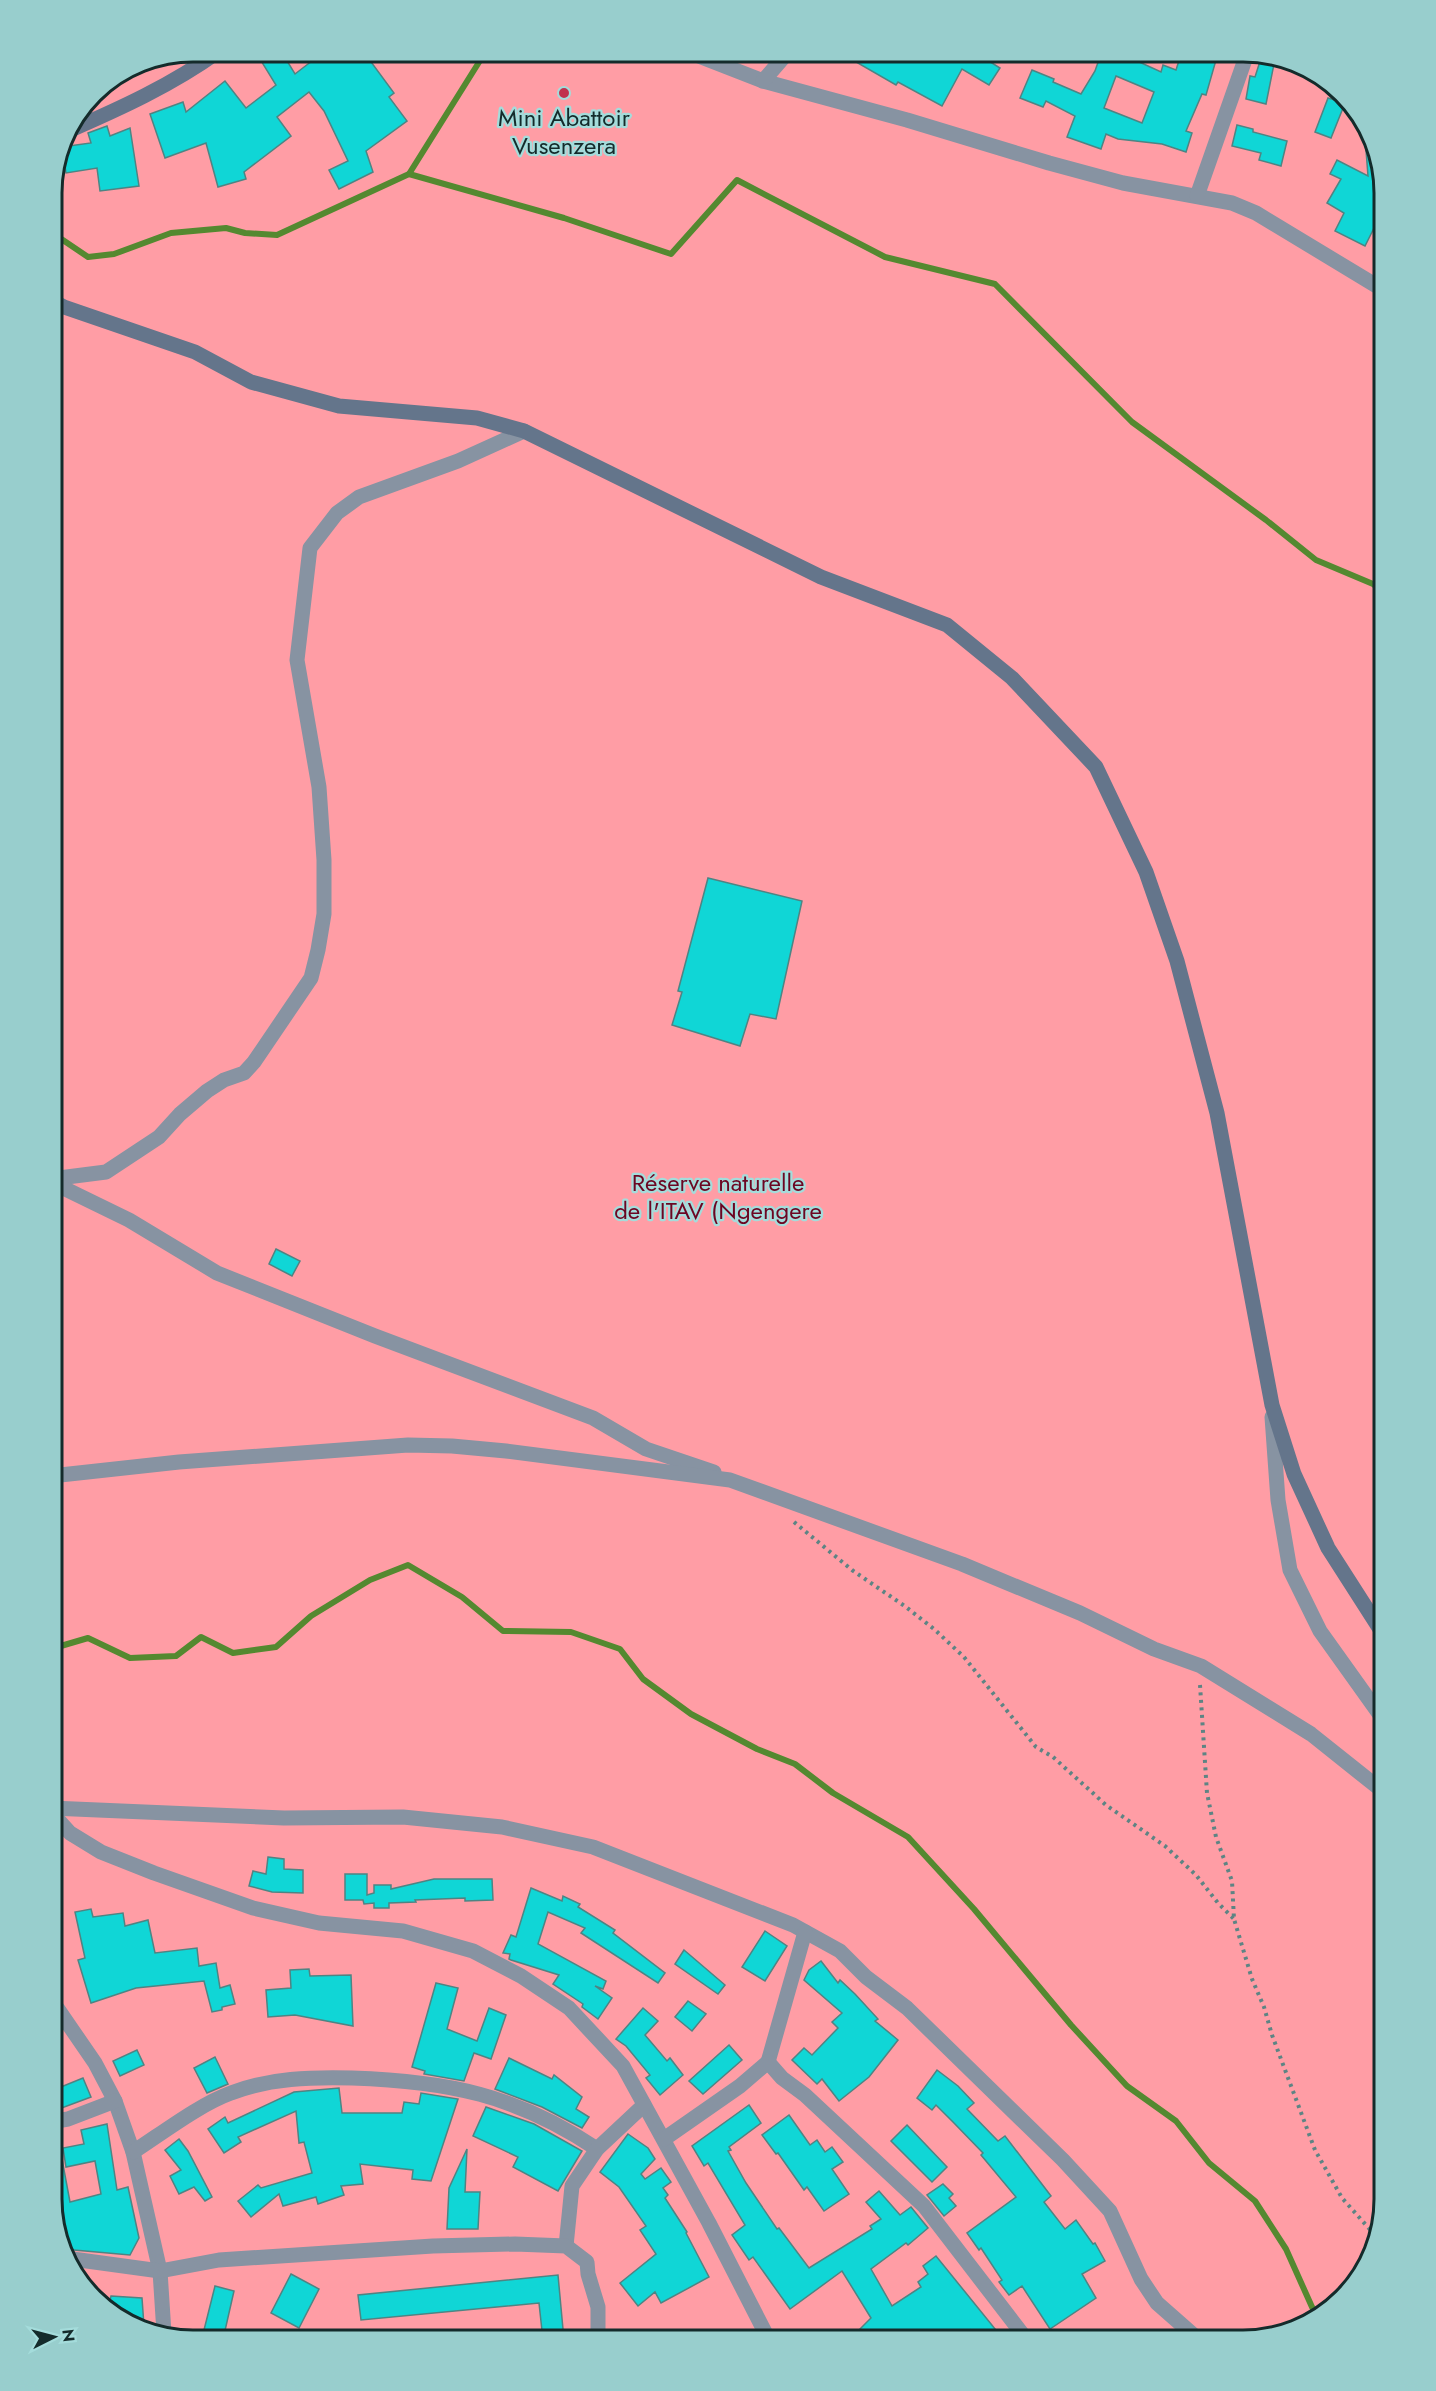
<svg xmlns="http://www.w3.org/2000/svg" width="1436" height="2391" viewBox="0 0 1436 2391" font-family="Jost,sans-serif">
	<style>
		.green { fill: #ff9da5 }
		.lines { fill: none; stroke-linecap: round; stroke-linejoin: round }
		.stream { stroke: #548930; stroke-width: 6 }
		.building { fill: #10d6d6; stroke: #4e8483; stroke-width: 1.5; fill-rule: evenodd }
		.path { stroke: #5d8484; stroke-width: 4; stroke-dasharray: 3 4.5; stroke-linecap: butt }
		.street { stroke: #8793a2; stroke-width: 15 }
		.secondary { stroke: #64758b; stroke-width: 15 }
		.poi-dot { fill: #c1314d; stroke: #a4dcdb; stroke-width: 2 }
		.labels { text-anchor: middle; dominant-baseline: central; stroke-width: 4.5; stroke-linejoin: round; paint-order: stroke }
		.poi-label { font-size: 24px; fill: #142b2b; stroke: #a4dcdb }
		.park-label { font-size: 24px; fill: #6c0622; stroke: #a4dcdb }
		.rim { fill: none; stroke: #142b2b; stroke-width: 3 }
	</style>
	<rect width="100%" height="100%" fill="#a4dcdb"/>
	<!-- green -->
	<polygon class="green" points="193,51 1253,51 1322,75 1371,130 1385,193 1385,2199 1361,2277 1306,2326 1243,2340 184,2340 114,2316 65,2261 51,2198 51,184 62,138 93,92 139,62"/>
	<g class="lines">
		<!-- stream -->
		<g class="stream">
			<polyline points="409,174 564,218 671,254 737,180 885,257 995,284 1132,422 1266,520 1316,560 1373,584 1385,594"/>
			<polyline points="51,232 88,257 114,254 171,233 226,228 245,233 277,235 409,174 486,51"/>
			<polyline points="51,1656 54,1648 88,1638 130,1658 176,1656 201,1637 233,1653 276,1647 311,1616 370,1580 408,1565 462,1597 503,1631 571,1632 620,1649 643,1679 691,1714 757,1749 795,1764 833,1793 908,1837 974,1909 1071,2025 1127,2086 1176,2121 1209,2163 1255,2201 1286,2249 1312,2307 1318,2314"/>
		</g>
	</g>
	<!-- building -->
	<g class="building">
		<polygon points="255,51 281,51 295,74 325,51 363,51 394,93 389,97 407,121 366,151 373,172 339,189 329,170 348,161 324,111 309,92 277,117 291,136 244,172 246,179 218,187 206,143 165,158 150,114 183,102 186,112 225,81 246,108 276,85"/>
		<polygon points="837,51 973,51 1000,68 989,85 962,69 942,106 898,82 896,85"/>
		<path d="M1102,51H1125L1124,55L1161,72L1163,65L1176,70L1182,51H1189L1216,60L1206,95L1202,94L1186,131L1192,133L1186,152L1162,144L1118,139L1106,134L1101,149L1067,137L1075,116L1046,101L1043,107L1020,98L1032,70L1054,79L1053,82L1081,94L1095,71ZM1116,76L1154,92L1142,123L1104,108Z"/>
		<polygon points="1262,55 1275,59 1266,104 1246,99 1250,76 1255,77"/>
		<polygon points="1328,98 1345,103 1331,138 1315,132"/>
		<polygon points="1237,125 1253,129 1253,132 1287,141 1281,166 1259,160 1261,153 1232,146"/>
		<polygon points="107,126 110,136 130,128 139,186 100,191 97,168 66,173 62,147 91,143 88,133"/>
		<polygon points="1375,149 1385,193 1385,206 1365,246 1335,231 1344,213 1327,203 1341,179 1330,174 1337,160 1368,176 1366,150"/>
		<polygon points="708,878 802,901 776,1019 750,1014 740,1046 672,1025 682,992 678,991"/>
		<polygon points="276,1249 300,1261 292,1276 269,1264"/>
		<polygon points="268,1857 284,1859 284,1869 303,1870 303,1893 272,1892 249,1886 253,1871 266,1874"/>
		<polygon points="345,1874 367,1874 367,1895 374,1893 374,1885 391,1885 391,1889 434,1879 492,1879 493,1900 465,1901 465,1898 415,1900 416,1902 389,1903 389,1908 374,1908 374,1903 364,1904 363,1900 345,1900"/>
		<polygon points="531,1888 562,1901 563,1896 580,1904 578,1907 615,1930 613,1933 665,1973 658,1983 581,1933 585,1928 548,1912 538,1944 606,1981 603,1989 595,1986 612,1998 598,2019 582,2007 583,2004 553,1984 559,1975 511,1960 509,1959 510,1954 503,1953 511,1935 516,1937"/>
		<polygon points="91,1909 93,1917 123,1913 125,1926 148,1920 155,1953 197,1948 199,1966 216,1963 220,1988 230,1985 235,2004 222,2007 222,2010 212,2012 204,1981 136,1988 91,2003 78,1960 85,1958 75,1912"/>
		<polygon points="765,1931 787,1946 765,1981 742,1967"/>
		<polygon points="684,1950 725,1985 718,1994 675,1964"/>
		<polygon points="821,1961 838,1983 840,1980 855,1994 878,2019 875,2021 898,2040 869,2077 839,2101 822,2079 817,2084 792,2060 804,2048 812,2055 838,2028 832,2022 842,2013 804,1980 809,1970"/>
		<polygon points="309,1969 310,1976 351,1975 353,2026 295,2015 268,2017 266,1990 291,1988 290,1970"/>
		<polygon points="436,1983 458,1988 447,2029 477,2041 489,2008 506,2015 491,2059 474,2053 464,2081 424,2074 425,2071 412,2067"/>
		<polygon points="688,2001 706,2014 692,2031 675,2017"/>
		<polygon points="643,2008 658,2021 645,2035 667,2061 670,2058 683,2075 660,2095 646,2078 650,2075 626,2046 616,2039"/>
		<polygon points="729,2045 742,2060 703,2094 689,2081"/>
		<polygon points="137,2050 144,2065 120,2076 113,2061"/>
		<polygon points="215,2057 228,2084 207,2093 194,2068"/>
		<polygon points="509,2058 552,2079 554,2075 582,2097 576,2109 589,2117 582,2128 542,2107 495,2089"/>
		<polygon points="937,2070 958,2086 974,2103 967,2109 998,2141 1005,2136 1051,2196 1044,2202 1065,2229 1076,2220 1093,2244 1095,2243 1105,2261 1082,2274 1096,2298 1050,2329 1022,2286 1009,2295 999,2282 1002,2280 981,2248 979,2250 967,2233 1016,2197 981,2155 983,2153 953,2122 936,2105 932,2110 917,2098"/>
		<polygon points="83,2078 91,2097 51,2112 51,2091"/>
		<polygon points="339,2088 342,2113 402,2113 404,2102 419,2104 421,2093 458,2099 431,2181 412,2179 413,2170 360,2164 363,2184 341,2186 344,2195 318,2204 316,2197 283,2206 279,2194 251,2217 238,2201 258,2185 261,2188 312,2173 304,2142 299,2143 296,2111 238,2137 241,2142 224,2153 208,2129 225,2117 228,2123 294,2092"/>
		<polygon points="749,2105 761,2123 729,2147 731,2150 728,2151 746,2183 777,2229 779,2228 809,2268 872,2229 870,2226 881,2219 866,2202 879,2191 900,2215 911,2207 928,2228 908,2245 906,2243 871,2269 892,2306 921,2287 918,2282 928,2274 923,2266 936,2256 1004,2340 977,2340 970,2330 960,2340 849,2340 871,2318 842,2271 790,2309 753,2257 749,2260 732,2235 745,2225 708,2163 704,2166 692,2146"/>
		<polygon points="486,2107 534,2124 582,2151 558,2191 513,2167 518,2157 473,2136"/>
		<polygon points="789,2115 810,2145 817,2140 825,2152 832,2147 843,2162 832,2169 849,2194 824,2211 807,2187 804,2190 778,2153 776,2154 762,2135"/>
		<polygon points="107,2124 117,2190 128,2187 139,2238 130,2255 63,2249 51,2198 51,2143 59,2143 70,2202 101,2194 95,2161 66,2167 63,2148 84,2144 81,2130"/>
		<polygon points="907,2125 947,2167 932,2182 891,2141"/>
		<polygon points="628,2134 648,2148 655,2159 641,2174 645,2179 661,2168 671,2182 663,2188 668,2195 665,2198 687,2232 686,2233 709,2277 661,2303 655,2292 638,2306 620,2283 656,2254 640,2230 646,2226 619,2187 600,2172"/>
		<polygon points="179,2139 188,2151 212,2197 205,2201 194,2187 179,2194 170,2176 181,2170 165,2150"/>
		<polygon points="467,2149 465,2192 480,2192 478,2229 447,2229 449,2188"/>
		<polygon points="943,2184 953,2194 949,2198 956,2206 944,2216 927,2195"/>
		<polygon points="291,2274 319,2289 299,2328 271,2313"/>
		<polygon points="558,2275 564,2340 543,2340 539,2303 361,2320 358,2295"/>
		<polygon points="215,2286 234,2291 224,2335 204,2330"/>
		<polygon points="111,2296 142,2298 144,2326 114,2316 108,2309"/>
	</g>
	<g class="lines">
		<!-- path -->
		<g class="path">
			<polyline points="794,1522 852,1570 906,1607 934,1629 964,1657 1036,1747 1053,1757 1106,1805 1165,1846 1196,1875 1218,1903 1234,1919"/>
			<polyline points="1200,1685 1207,1793 1216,1837 1232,1881 1234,1919 1252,1979 1264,2007 1272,2035 1315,2150 1342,2198 1374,2234"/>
		</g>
		<!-- street -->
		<g class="street">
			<polyline points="686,51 763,81 907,120 1049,163 1123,183 1232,203 1256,213 1385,291"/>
			<polyline points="763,81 789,51"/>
			<polyline points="1197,196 1248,51"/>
			<polyline points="51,1179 106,1172 159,1137 180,1114 207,1091 224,1080 244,1073 254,1062 311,978 318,950 324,914 324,860 319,787 297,660 310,548 337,513 359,497 458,461 524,431"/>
			<polyline points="51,1182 129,1220 217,1273 375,1336 593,1418 646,1449 714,1472"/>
			<polyline points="1272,1417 1278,1500 1290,1570 1320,1631 1385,1722"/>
			<polyline points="51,1476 179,1462 408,1445 452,1446 506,1451 730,1480 962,1564 1080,1613 1154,1649 1201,1666 1311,1734 1385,1793"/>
			<polyline points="51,1808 284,1818 403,1817 502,1827 593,1847 793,1925 840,1951 866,1977 907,2008 1063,2160 1110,2211 1141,2279 1157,2303 1199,2340"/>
			<polyline points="51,1812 70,1833 101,1852 154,1873 253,1908 319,1923 403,1931 473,1951 521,1976 569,2008 623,2066 709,2223 769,2340"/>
			<polyline points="51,1999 95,2063 115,2101 133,2152 160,2271 164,2333"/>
			<polyline points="768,2062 805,1932"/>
			<polyline points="51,2122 68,2119 115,2101"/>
			<polyline points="664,2139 740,2086 768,2062 782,2078 805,2095 924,2206 1027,2340"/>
			<path d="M133,2152C161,2134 200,2104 231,2093C269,2078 312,2077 352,2078C447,2081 517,2095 597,2149"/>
			<polyline points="566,2246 572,2186 597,2149 644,2105"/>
			<polyline points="65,2258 160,2271 219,2260 433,2246 515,2244 566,2246 587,2262 588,2274 598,2307 598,2340"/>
		</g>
		<!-- secondary -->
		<g class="secondary">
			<path d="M66,132C119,109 172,85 219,51"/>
			<polyline points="51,300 64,307 195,352 251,382 339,406 477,418 524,431 821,577 947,625 1012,678 1096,767 1146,872 1177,961 1217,1113 1272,1405 1294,1474 1328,1548 1385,1637"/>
		</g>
	</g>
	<!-- markers -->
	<circle class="poi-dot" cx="564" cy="93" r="6"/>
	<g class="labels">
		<!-- poi labels -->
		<g class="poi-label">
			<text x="564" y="117">Mini Abattoir<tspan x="564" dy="28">Vusenzera</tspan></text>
		</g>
		<!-- park labels -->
		<g class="park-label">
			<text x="718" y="1182">Réserve naturelle<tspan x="718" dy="28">de l'ITAV (Ngengere</tspan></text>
		</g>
	</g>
	<!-- crop -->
	<path d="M0 0H1436V2391H0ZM193 62H1243A131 131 0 0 1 1374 193V2199A131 131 0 0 1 1243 2330H193A131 131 0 0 1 62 2199V193A131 131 0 0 1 193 62Z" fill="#98cecd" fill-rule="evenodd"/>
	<path class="rim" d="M193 62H1243A131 131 0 0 1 1374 193V2199A131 131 0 0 1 1243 2330H193A131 131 0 0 1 62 2199V193A131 131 0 0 1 193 62Z"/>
	<!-- north arrow -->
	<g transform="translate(54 2337) rotate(84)" stroke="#a4dcdb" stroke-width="4.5" paint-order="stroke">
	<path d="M0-4.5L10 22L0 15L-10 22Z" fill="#142b2b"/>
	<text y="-9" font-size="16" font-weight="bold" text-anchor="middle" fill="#142b2b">N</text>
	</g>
</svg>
